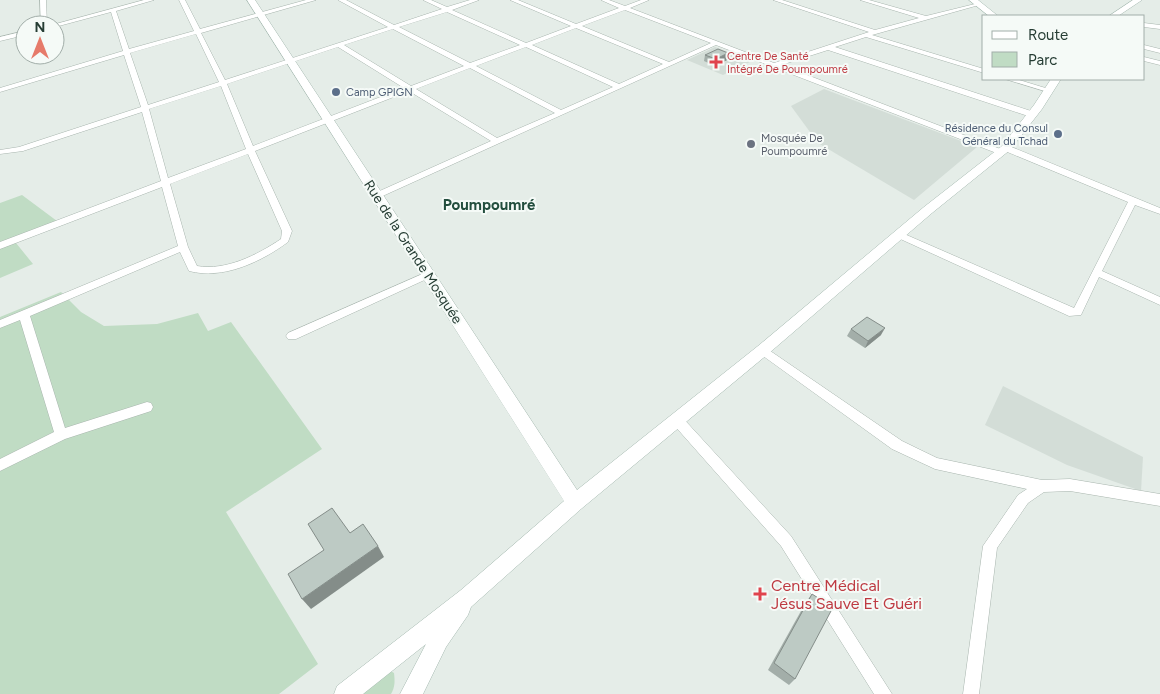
<svg xmlns="http://www.w3.org/2000/svg" width="1160" height="694" viewBox="0 0 1160 694" font-family="Figtree,sans-serif">
	<style>
		.built { fill: #d3ddd7 }
		.green { fill: #c0dcc4 }
		.lines { fill: none; stroke-linecap: round; stroke-linejoin: round }
		.street-casing { stroke: #a8b5ae; stroke-width: 1 }
		.secondary-casing { stroke: #a4b8af; stroke-width: 1 }
		.street { fill: #fff; fill-rule: evenodd }
		.secondary { fill: #fff; fill-rule: evenodd }
		.wall { fill: #a3aea9 }
		.shaded-wall { fill: #848d89 }
		.building { fill: #bdcac4; stroke: #848d89 }
		.health-dot { fill: #e0444e; stroke: #f5faf7; stroke-width: 2 }
		.service-dot { fill: #5c6f8a; stroke: #f5faf7; stroke-width: 2 }
		.worship-dot { fill: #6b7280; stroke: #f5faf7; stroke-width: 2 }
		.labels { text-anchor: middle; dominant-baseline: central; stroke-width: 4; stroke-linejoin: round; paint-order: stroke }
		.far-health-label { font-size: 11px; fill: #be3a42; stroke: #f5faf7; text-anchor: start }
		.far-service-label { font-size: 11px; fill: #4e5e75; stroke: #f5faf7; text-anchor: start }
		.far-worship-label { font-size: 11px; fill: #5b616d; stroke: #f5faf7; text-anchor: start }
		.street-label { font-size: 14px; fill: #263d34; stroke: #f5faf7 }
		.neighbourhood-label { font-size: 15px; font-weight: bold; fill: #234e3e; stroke: #f5faf7 }
		.near-health-label { font-size: 16px; fill: #be3a42; stroke: #f5faf7; text-anchor: start }
	</style>
	<rect width="100%" height="100%" fill="#e5ede8"/>
	<!-- built -->
	<g class="built">
		<polygon points="715,47 752,61 723,75 687,60"/>
		<polygon points="824,89 977,147 914,200 818,143 791,106"/>
		<polygon points="1003,386 1143,457 1141,491 1067,465 985,425"/>
	</g>
	<!-- green -->
	<g class="green">
		<polygon points="22,195 61,224 16,243 33,264 0,278 0,203"/>
		<polygon points="61,292 81,312 104,326 157,324 198,313 208,331 231,322 322,449 226,512 318,664 279,694 0,694 0,317"/>
		<path d="M387,669L394,673C395,681 395,687 391,694H352Z"/>
	</g>
	<g class="lines">
		<defs>
			<g id="street">
				<polygon points="40,0 46,0 47,25 41,25"/>
				<path d="M144,0H154L116,11L129,49L194,31L179,0H185L200,29L306,0H316L201,33L225,80L388,27L338,0H346L394,25L442,9L423,0H431L447,7L470,0H479L452,10L526,43L571,26L510,0H518L576,24L619,8L601,0H609L625,6L641,0H649L630,8L774,63L869,32L773,0H782L875,30L919,18L860,0H869L926,16L979,3V5L872,35L984,69V73L866,37L835,47L1034,112V116H1028L828,50L781,65L1003,150V146H1009L1160,208V214L1135,205L1102,271L1160,297V305L1099,277L1081,315L1069,316L896,237V233H902L1074,308L1128,202L1005,151V154H999L716,45L376,199L372,196L373,194L491,141L409,91L255,151L292,231L288,242C261,262 223,280 189,271L180,252L30,316L65,428L147,402L151,403L153,407L151,411L65,439L0,471V459L54,432L20,320L0,328V320L178,246L162,187L0,249V242L161,181L142,112L23,151L0,154V150L19,147L141,107L124,55L0,92V88L123,51L111,12L55,27V25H52ZM625,10L711,43L669,62L582,26ZM447,12L520,45L470,63L399,27ZM576,28L663,64L619,84L532,45ZM393,29L464,66L411,86L344,45ZM196,34L219,82L148,105L130,53ZM338,47L404,88L253,146L227,84ZM526,47L613,87L561,110L476,66ZM470,68L555,113L497,138L416,89ZM221,86L246,149L168,178L149,109ZM248,154L282,231L281,239C257,255 226,271 197,266L188,247L170,184Z"/>
				<polygon points="1144,23 1160,25 1160,29 1144,27"/>
				<polygon points="25,31 25,35 0,41 0,37"/>
				<polygon points="1144,45 1160,49 1160,53 1144,49"/>
				<polygon points="1144,57 1160,61 1160,65 1144,61"/>
				<polygon points="1005,79 1016,79 1052,90 1048,92"/>
				<polygon points="427,272 431,273 432,275 431,277 296,339 288,339 286,336 288,333"/>
				<polygon points="763,346 902,441 937,458 1042,480 1070,479 1160,494 1160,506 1070,491 1044,492 1028,503 997,548 979,694 963,694 983,546 1018,495 1027,489 935,469 892,449 759,353 757,350 759,347"/>
				<polygon points="677,415 681,416 791,536 892,694 874,694 781,546 673,424 671,420 673,416"/>
			</g>
			<g id="secondary">
				<polygon points="247,0 255,0 577,490 758,346 924,207 1002,146 1034,105 1051,79 1061,79 1042,109 1010,150 932,213 768,354 581,509 471,607 468,615 446,647 423,694 400,694 426,644 363,694 334,694 337,686 461,590 564,501"/>
				<polygon points="969,0 978,0 998,16 989,16"/>
				<polygon points="1133,0 1142,0 1118,16 1109,16"/>
			</g>
		</defs>
		<!-- street casing -->
		<use href="#street" class="street-casing"/>
		<!-- secondary casing -->
		<use href="#secondary" class="secondary-casing"/>
		<!-- street -->
		<use href="#street" class="street"/>
		<!-- secondary -->
		<use href="#secondary" class="secondary"/>
	</g>
	<!-- wall -->
	<g class="wall">
		<polygon points="705,55 727,60 715,66 704,61"/>
		<polygon points="851,329 881,335 865,348 847,336"/>
		<polygon points="812,594 795,679 789,685 768,670 806,602"/>
	</g>
	<!-- shaded-wall -->
	<g class="shaded-wall">
		<polygon points="728,53 727,60 715,66 716,59"/>
		<polygon points="885,328 881,335 865,348 868,341"/>
		<polygon points="378,546 384,557 311,609 302,599"/>
	</g>
	<!-- building -->
	<g class="building">
		<polygon points="718,49 728,53 716,59 705,55"/>
		<polygon points="867,317 885,328 868,341 851,329"/>
		<polygon points="332,508 350,533 363,524 378,546 302,599 288,574 324,550 308,524"/>
		<polygon points="812,594 826,603 831,611 795,679 774,663"/>
	</g>
	<!-- markers -->
	<g class="health-dot">
		<path d="M713.5 54.5h5v5h5v5h-5v5h-5v-5h-5v-5h5z"/>
		<path d="M757.5 586.5h5v5h5v5h-5v5h-5v-5h-5v-5h5z"/>
	</g>
	<g class="service-dot">
		<circle cx="336" cy="92" r="5"/>
		<circle cx="1058" cy="134" r="5"/>
	</g>
	<circle class="worship-dot" cx="751" cy="144" r="5"/>
	<g class="labels">
		<!-- far-health labels -->
		<g class="far-health-label">
			<text x="727" y="56">Centre De Santé<tspan x="727" dy="13">Intégré De Poumpoumré</tspan></text>
		</g>
		<!-- far-service labels -->
		<g class="far-service-label">
			<text x="346" y="92">Camp GPIGN</text>
			<text x="1048" y="128" text-anchor="end">Résidence du Consul<tspan x="1048" dy="13">Général du Tchad</tspan></text>
		</g>
		<!-- far-worship labels -->
		<g class="far-worship-label">
			<text x="761" y="138">Mosquée De<tspan x="761" dy="13">Poumpoumré</tspan></text>
		</g>
		<!-- street labels -->
		<g class="street-label">
			<text transform="translate(413 252) rotate(57)">Rue de la Grande Mosquée</text>
		</g>
		<!-- neighbourhood labels -->
		<g class="neighbourhood-label">
			<text x="489" y="205">Poumpoumré</text>
		</g>
		<!-- near-health labels -->
		<g class="near-health-label">
			<text x="771" y="585">Centre Médical<tspan x="771" dy="18">Jésus Sauve Et Guéri</tspan></text>
		</g>
	</g>
	<!-- legend -->
	<rect x="982" y="15" width="162" height="65" fill="#f5faf7" stroke="#a2aea9"/>
	<rect x="992" y="31" width="25" height="8" fill="#ffffff" stroke="#a2aea9"/>
	<text x="1028" y="40" font-size="15" fill="#263d34">Route</text>
	<rect x="992" y="52" width="25" height="15" fill="#c0dcc4" stroke="#a2aea9"/>
	<text x="1028" y="65" font-size="15" fill="#263d34">Parc</text>
	<!-- north arrow -->
	<g transform="translate(40 40)"><circle r="24" fill="#f5faf7" stroke="#a2aea9"/>
	<path d="M0-4L9 19L0 12L-9 19Z" fill="#e67a6a"/>
	<text y="-8" font-size="14" font-weight="bold" text-anchor="middle" fill="#263d34">N</text>
	</g>
</svg>
